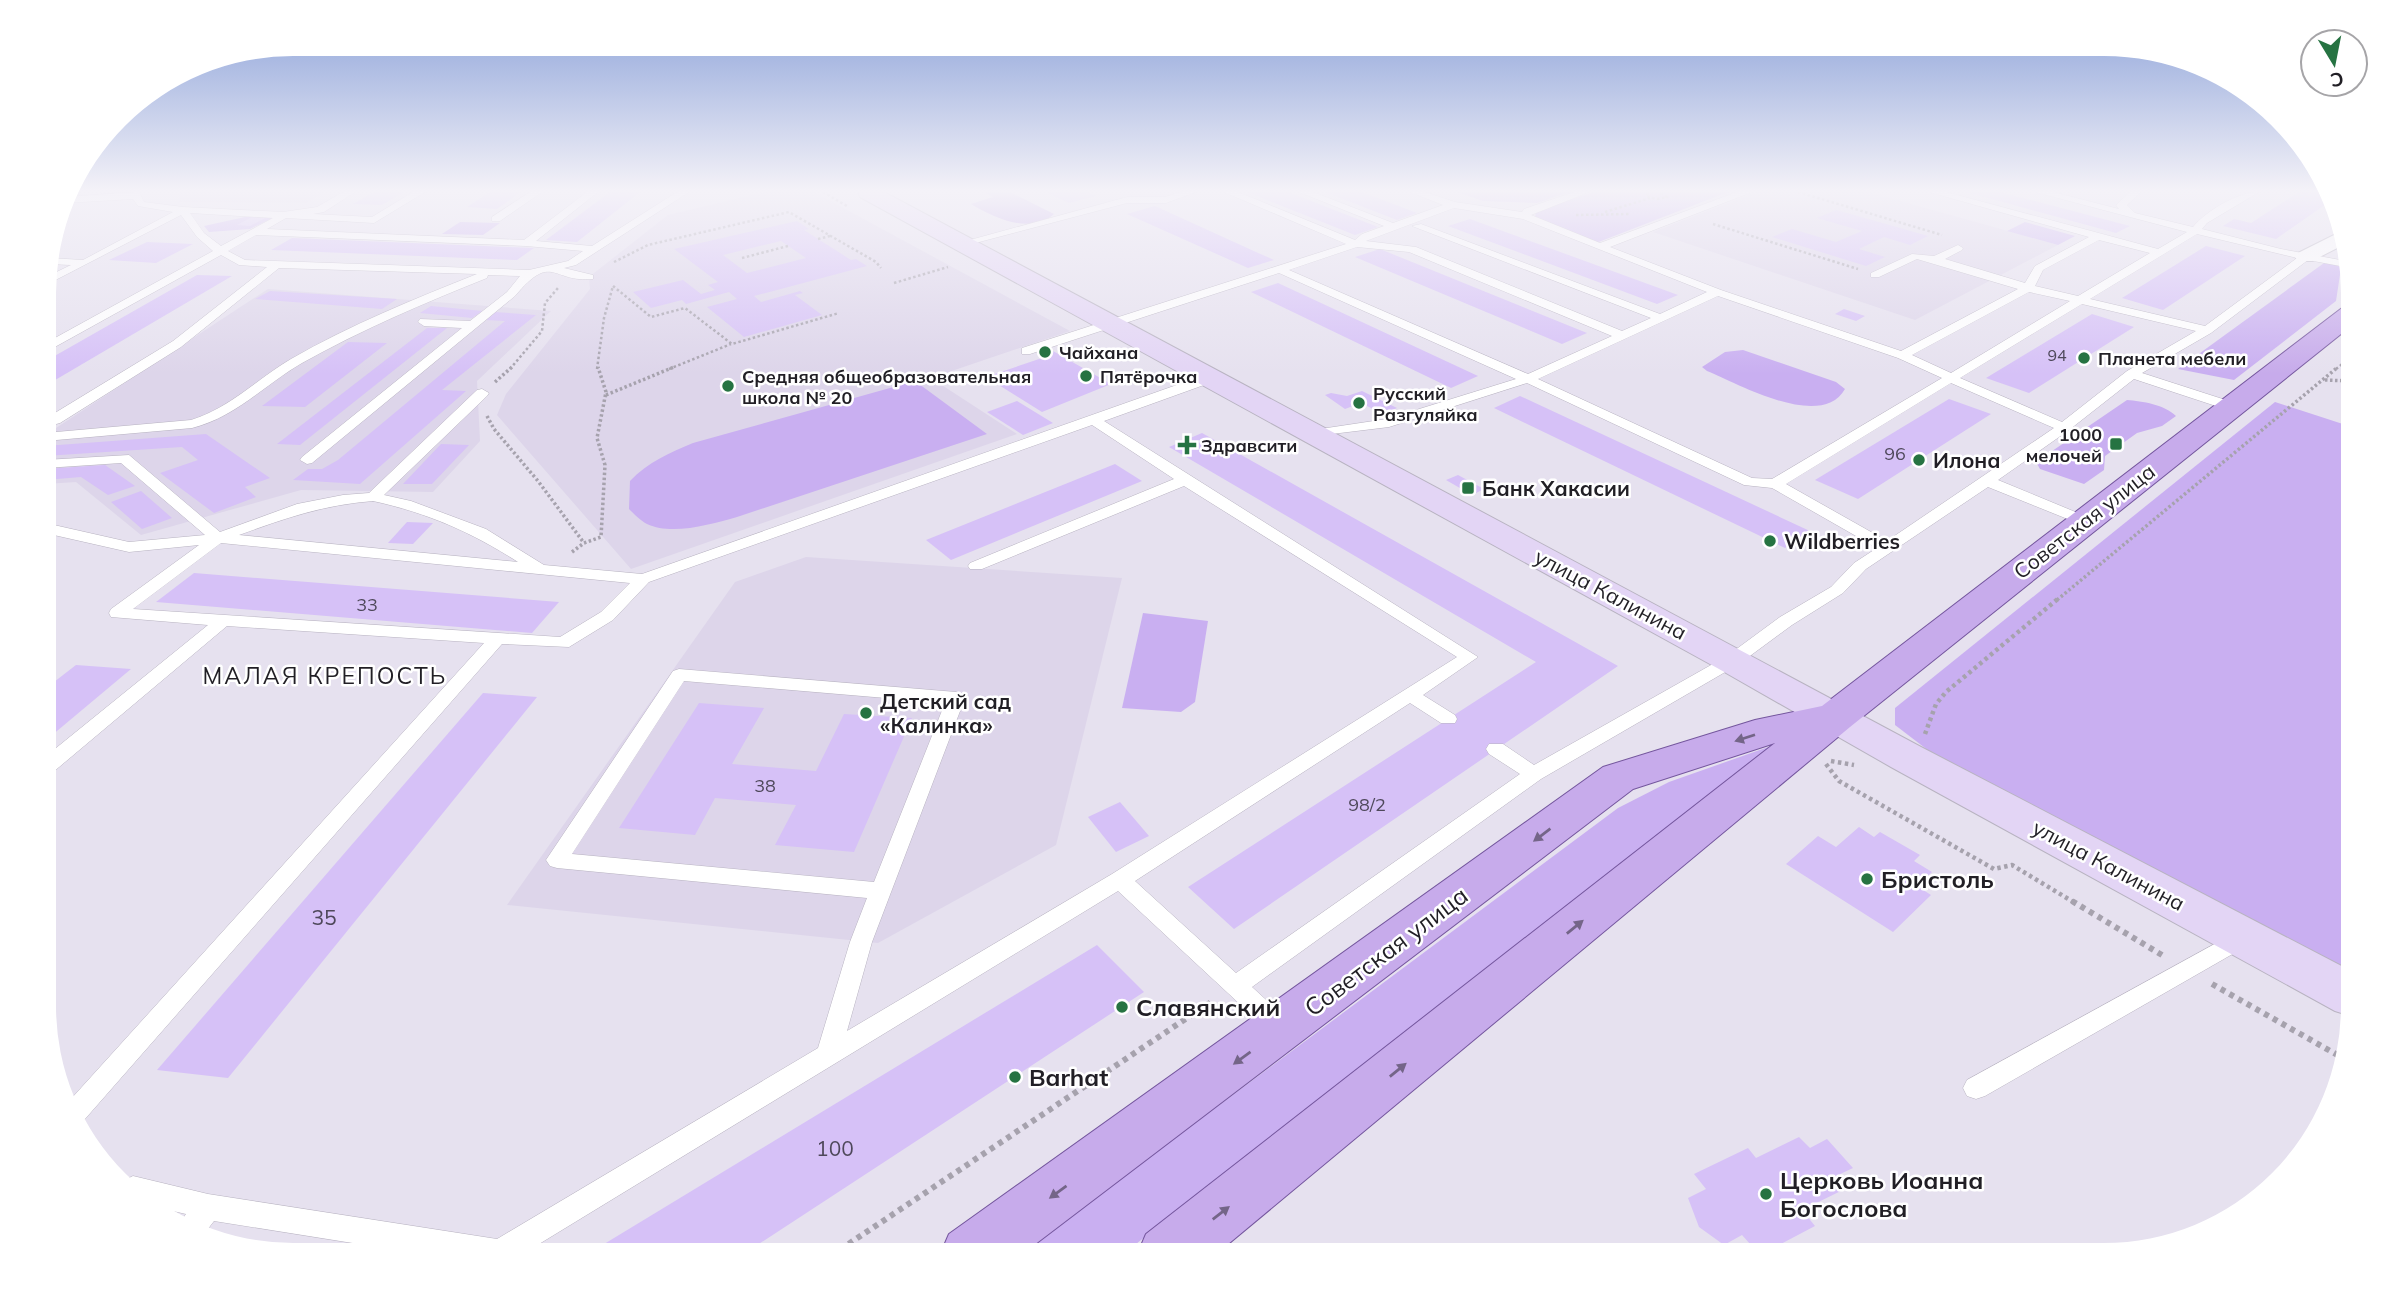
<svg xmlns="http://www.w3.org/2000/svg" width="2397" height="1299" viewBox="0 0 2397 1299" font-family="Mulish,sans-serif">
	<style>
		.built { fill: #ddd5ea }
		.green { fill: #c9aff1 }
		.forest { fill: #c0a6e8 }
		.building { fill: #d6c1f7; fill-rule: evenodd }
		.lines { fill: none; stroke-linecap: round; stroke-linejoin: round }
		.lane-casing { stroke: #b8b3c1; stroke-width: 1 }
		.street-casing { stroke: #b8b3c1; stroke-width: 2 }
		.secondary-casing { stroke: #b8b3c1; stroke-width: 2 }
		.primary-casing { stroke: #74569d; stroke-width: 2 }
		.path-far3 { stroke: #a6a2ad; stroke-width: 2.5; stroke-dasharray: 2.5 2.5; stroke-linecap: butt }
		.path-far2 { stroke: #a6a2ad; stroke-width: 3.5; stroke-dasharray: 2.5 2.5; stroke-linecap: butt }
		.path-far1 { stroke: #a6a2ad; stroke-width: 4.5; stroke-dasharray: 3.5 3.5; stroke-linecap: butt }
		.path { stroke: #a6a2ad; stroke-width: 6; stroke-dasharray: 5 5; stroke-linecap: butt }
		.lane { fill: #fff; fill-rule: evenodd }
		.street { fill: #fff; fill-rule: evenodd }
		.secondary { fill: #e3d5f5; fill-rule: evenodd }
		.primary { fill: #c7abeb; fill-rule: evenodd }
		.oneway { fill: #746588 }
		.poi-dot { fill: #267342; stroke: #fff; stroke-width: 2.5 }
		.labels { text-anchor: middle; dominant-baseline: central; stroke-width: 5; stroke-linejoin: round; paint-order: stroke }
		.far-number-label { font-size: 16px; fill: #4e485a }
		.far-poi-label { font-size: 18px; font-weight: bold; fill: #211f25; stroke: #fff; text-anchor: start }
		.number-label { font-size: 18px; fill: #4e485a }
		.poi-label { font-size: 21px; font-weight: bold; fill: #211f25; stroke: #fff; text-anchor: start }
		.street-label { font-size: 21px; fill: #211f25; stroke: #fff }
		.near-number-label { font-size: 21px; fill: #4e485a }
		.neighbourhood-label { font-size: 23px; letter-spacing: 2px; fill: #211f25; stroke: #fff }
		.near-poi-label { font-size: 24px; font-weight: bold; fill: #211f25; stroke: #fff; text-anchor: start }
		.near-street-label { font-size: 24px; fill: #211f25; stroke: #fff }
	</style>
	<rect width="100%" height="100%" fill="#e6e1ef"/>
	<!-- built -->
	<g class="built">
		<polygon points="180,192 325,192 306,203 179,202"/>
		<polygon points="765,192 814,192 1070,331 931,378 1017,434 631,569 497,415 506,394 590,289 589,277 668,215"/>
		<polygon points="1757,192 1868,192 2058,245 1915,320 1653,232"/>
		<polygon points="268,289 551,311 477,381 480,441 433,492 301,490 141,535 76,482 45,484 45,432 56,428"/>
		<polygon points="806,557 1122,578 1056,845 878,943 507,905 735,582"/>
	</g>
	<!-- green -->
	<g class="green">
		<polygon points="1457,192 1569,192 1537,203 1483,201"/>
		<polygon points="1594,192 1728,192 1596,243 1535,218 1536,211"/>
		<polygon points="254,215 277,216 250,229 209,232 204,226"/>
		<polygon points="460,222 461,222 500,223 483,235 442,234"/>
		<polygon points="2025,222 2075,236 2058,245 2007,231"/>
		<polygon points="2324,263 2334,263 2341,268 2336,301 2234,380 2178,369"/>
		<path d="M1743,350L1836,382L1845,389C1821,431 1739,384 1707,371L1702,367L1725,352Z"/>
		<path d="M915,381L987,434L737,517C712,524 672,536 647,524C641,521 634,514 629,509L630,481C648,462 669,453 693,443Z"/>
		<path d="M2127,400C2142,401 2165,405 2176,416L2162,426L2137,433L2105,456L2104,470L2084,484L2040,469L2036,462Z"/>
		<polygon points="2275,402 2352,427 2353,977 1929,751 1895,725 1895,708"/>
		<polygon points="1143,613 1208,621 1195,702 1181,712 1122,708"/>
		<polygon points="1771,746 1122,1255 1018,1255 1618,808 1669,782"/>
	</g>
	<!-- forest -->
	<path class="forest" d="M984,192H1010L1054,214C1031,235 994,218 971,204L993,197Z"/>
	<!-- building -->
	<g class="building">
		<polygon points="374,192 404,192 382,205 353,204"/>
		<polygon points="490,192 521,192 497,209 467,207"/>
		<polygon points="610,192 640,192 577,242 546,240"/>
		<polygon points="1046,192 1088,192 1096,196 1069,203"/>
		<polygon points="1247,192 1288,192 1378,227 1355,235"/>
		<polygon points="1325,192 1362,192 1417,213 1397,220"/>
		<polygon points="1966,192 2000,192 2130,226 2116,233"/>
		<polygon points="2299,192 2325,192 2329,202 2276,239 2223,226 2234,219 2251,223"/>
		<polygon points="1155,206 1256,252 1274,260 1248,268 1127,214"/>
		<polygon points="1836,210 1879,222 1928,236 1910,245 1884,237 1859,249 1885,257 1866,266 1772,237 1792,229 1836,242 1862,231 1817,218"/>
		<polygon points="254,216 267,217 250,226 237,225"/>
		<polygon points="1470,219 1678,295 1657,304 1448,226"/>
		<path d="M797,221L809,229L804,230L851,260L856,259L867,266L754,296L761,302L800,291L803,293L795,295L822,315L744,337L707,307L737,299L729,292L686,304L682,300L651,308L633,292L683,280L701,294L715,290L708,285L718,282L674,249ZM781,241L806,258L747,273L723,255Z"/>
		<polygon points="292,238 507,247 534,248 517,260 271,250"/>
		<polygon points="147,242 193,244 156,263 109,260"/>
		<polygon points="2206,246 2245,256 2163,310 2122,298"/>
		<polygon points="1380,249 1587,333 1562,344 1355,257"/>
		<polygon points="197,275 232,276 45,386 44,362"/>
		<polygon points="1278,283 1420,349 1478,376 1451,388 1251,292"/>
		<polygon points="270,291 397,299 382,309 255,299"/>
		<polygon points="431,306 483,311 472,318 420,313"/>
		<polygon points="1844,309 1865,316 1856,321 1835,314"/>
		<polygon points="495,312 536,315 442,390 466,391 360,484 293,480 308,469 322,469 338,460 505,321 485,320"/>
		<polygon points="2092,314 2134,327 2029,393 1986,378"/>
		<polygon points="427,328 447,328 300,445 277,444"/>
		<polygon points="348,342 387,343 305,407 262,406"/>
		<polygon points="1046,347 1111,384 1042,412 986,377 1045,357 1035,350"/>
		<polygon points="1362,391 1397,408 1383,414 1361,403 1345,409 1325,395 1331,393 1347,396"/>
		<polygon points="1520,396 1722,490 1812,532 1785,548 1494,408"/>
		<polygon points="1949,399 1991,414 1858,499 1815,480"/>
		<polygon points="1017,401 1053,423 1023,435 987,412"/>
		<polygon points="1202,433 1618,666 1234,929 1188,887 1536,662 1169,447"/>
		<polygon points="206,434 270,478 245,487 256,497 214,513 160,473 198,460 182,447 45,456 45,446"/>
		<polygon points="441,444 469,445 432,484 403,484"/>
		<polygon points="1115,464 1142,481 951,560 926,540"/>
		<polygon points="105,465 135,486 108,495 81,477 45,480 45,469"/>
		<polygon points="1458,475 1484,489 1472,495 1446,480"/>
		<polygon points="141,491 172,518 142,529 111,502"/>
		<polygon points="407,522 433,523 413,544 388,543"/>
		<polygon points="194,573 559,602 532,633 156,602"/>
		<polygon points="76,665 131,669 45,741 45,689"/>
		<polygon points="483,693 537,697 228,1078 157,1070"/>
		<polygon points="699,703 764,708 732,764 816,771 844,714 912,718 854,852 775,845 796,805 715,798 695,835 619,828"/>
		<polygon points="1120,802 1149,836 1116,852 1088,817"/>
		<polygon points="1859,827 1874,837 1880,832 1920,855 1914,861 1932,872 1917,886 1931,895 1893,932 1786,864 1818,836 1836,847"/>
		<polygon points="1097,945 1144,992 742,1255 586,1255"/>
		<polygon points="1799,1137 1810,1148 1827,1139 1853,1168 1836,1176 1847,1188 1802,1210 1815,1226 1760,1255 1742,1235 1724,1245 1699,1227 1688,1198 1706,1189 1694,1174 1748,1148 1756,1158"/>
	</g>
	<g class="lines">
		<defs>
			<g id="lane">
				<path d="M139,192L144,202L183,207L283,212L317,207L343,192H355L324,212L313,214L372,217L413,192H425L374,223L286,218L267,229L524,240L587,192H598L536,241L592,246L677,192H689L576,265L564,268L593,275V279C551,283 553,251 515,296L312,463L307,464L300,460L302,457L462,328L424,326L418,322L420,319L470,321L507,292L520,276L488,275L487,278C424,303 361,330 302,363C264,385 236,417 192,428L45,441V433L191,420C230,408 257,379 291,359C350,325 414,299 477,274L279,268L181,347L60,423L45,427V419L173,341L267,267L239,265L221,255L44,353V344L213,251L197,237L181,215L44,286V278L71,265L48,264L49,258L83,260L173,212L138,206L133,199L65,203L66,197ZM190,213L273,218L221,246L204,233ZM256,235L526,246L583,251L568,261L529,270L245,260L228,251Z"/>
				<polygon points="530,192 542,192 500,221 492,221 492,217"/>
				<polygon points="1180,192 1196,192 1166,203 1127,203 964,246 959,243 1127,197 1165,197"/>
				<path d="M1224,192H1238L1355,240L1362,234L1384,226L1299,192H1313L1393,223L1443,205L1410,192H1425L1455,202L1522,212L1524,209L1574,192H1589L1531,215L1600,243L1737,192H1752L1610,247L1721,290L1901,351L2018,289L1917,259L1879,277H1871V273L1912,254L1934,256L1958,245L1963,248L1962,250L1945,259L2025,283L2035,266L2089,237L1929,192H1946L2158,249L2187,232L2035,192H2053L2119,209L2116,205L2130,192H2141L2127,205L2135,213L2193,227C2206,211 2238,192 2259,192L2207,223L2202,229L2281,249L2351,262V268L2308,260L2211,333L2142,373L2235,403V409H2225L2134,379L2069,430L1998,480L2090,518L2093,521L2090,524H2080L1988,487L1866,569L1843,593L1792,625L1739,664L1541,779L1252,987L1287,1019L1291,1026L1287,1033L1279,1036L1271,1033L1118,891L521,1255H428L214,1221L204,1234L178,1226L186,1214L156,1207L123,1181L133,1176L208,1194L497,1239L818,1048L850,942L867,898L557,868L550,866L546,860L673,671L679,669L956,692L965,698L872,942L847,1031L1112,874L1457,657L1184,486L982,569H970L968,566L970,563L1174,479L1092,425L649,582L613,620L569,647L502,644L85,1119L80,1121L71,1099L484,643L227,626L52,773L45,775V757L208,625L111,617L109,613L111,609L199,545L129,552L45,533V523L129,542L205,535L121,463L45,468V460L129,455L220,532L297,504L343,495L369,493L477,390L482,389L489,393L487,396L384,495L411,501L486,529L544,565L642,574L1205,375H1215V381L1104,421L1478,657L1423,695L1455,715L1457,719L1455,723H1441L1410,703L1135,881L1236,973L1520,774L1489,754L1486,749L1489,744H1503L1534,765L1727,656L1780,617L1831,587L1854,563L1877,548L1772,488L1744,485L1527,383L1389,427L1307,437V431L1387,419L1516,379L1279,273L1030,354H1022V348L1346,244ZM1454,208L1523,219L1707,292L1660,314L1421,224L1412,226L1651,318L1622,331L1416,247L1366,241ZM2197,234L2297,258L2205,326L2090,299ZM2099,240L2150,253L2078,296L2035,286L2043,270ZM1357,247L1409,252L1612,336L1528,374L1289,270ZM2029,292L2070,301L1951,373L1912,355ZM1718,296L1898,358L1942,378L1772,479L1752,478L1538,379ZM2082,304L2196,331L2127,371L2062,422L1960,378ZM1951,383L2054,428L1887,541L1786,484ZM373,501C428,513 471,532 518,562L239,535C286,518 323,505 373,501ZM221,543L630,583L601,612L560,637L133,609ZM684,681L945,703L874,882L572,854Z"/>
				<polygon points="2242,929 2250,932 2253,938 2250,944 1985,1096 1976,1099 1967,1096 1963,1088 1967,1080"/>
			</g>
			<polygon id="street" points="2340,232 2345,244 2312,261 2298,261 2295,257 2298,253"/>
			<polygon id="secondary" points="858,192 884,192 1921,747 2353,972 2351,1016 2335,1011 1891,767 1719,669 860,197"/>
			<polygon id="primary" points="2351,305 2351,326 1850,727 1215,1255 1137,1255 1146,1234 1775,743 1633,789 1021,1255 940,1255 949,1234 1603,767 1755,720 1822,706 2342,308"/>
		</defs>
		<!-- lane casing -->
		<use href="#lane" class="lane-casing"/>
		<!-- street casing -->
		<use href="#street" class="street-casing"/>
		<!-- secondary casing -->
		<use href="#secondary" class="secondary-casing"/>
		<!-- primary casing -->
		<use href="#primary" class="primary-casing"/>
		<!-- path-far3 -->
		<g class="path-far3">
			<polyline points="823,192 847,206"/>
			<polyline points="1798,192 1942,235"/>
			<polyline points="1648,193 1646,196 1657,199 1667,197 1659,192"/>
			<polyline points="1605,212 1650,198"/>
			<polyline points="1576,215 1630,214"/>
			<polyline points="1713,224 1858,269"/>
			<polyline points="818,239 830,236"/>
			<polyline points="742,258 788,246"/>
			<polyline points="614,262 648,245 789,212 876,262 881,268"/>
			<polyline points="894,283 948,267"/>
			<polyline points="613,286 651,317 685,308 732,344 839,313"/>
			<polyline points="510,369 542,331 545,303 558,288"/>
			<polyline points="597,369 604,318 613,286"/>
			<polyline points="669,369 731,344"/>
			<polyline points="2336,369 2351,357"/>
		</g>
		<!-- path-far2 -->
		<g class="path-far2">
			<polyline points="2325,380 2351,381"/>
			<polyline points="495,382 512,367"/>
			<polyline points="606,395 674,367"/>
			<polyline points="487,416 494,429 538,481 584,543"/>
			<polyline points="572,552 584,543 601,537 605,465 597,438 606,392 598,367"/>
			<polyline points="2057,600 2338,367"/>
		</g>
		<!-- path-far1 -->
		<g class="path-far1">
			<polyline points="1925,734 1936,704 1946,692 2059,598"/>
			<polyline points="1831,761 1854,765"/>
			<polyline points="1826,764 1839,781 1994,869 2012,865 2075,903"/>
		</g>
		<!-- path -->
		<g class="path">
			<polyline points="2072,901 2162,955"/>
			<polyline points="2212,984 2341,1057"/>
			<polyline points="832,1255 1214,1000"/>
		</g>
		<!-- lane -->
		<use href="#lane" class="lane"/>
		<!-- street -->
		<use href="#street" class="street"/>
		<!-- secondary -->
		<use href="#secondary" class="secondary"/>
		<!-- primary -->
		<use href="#primary" class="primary"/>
	</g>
	<!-- one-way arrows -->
	<defs><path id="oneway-solid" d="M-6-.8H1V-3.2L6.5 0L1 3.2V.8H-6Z" transform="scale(1.75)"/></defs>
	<g class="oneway">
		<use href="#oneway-solid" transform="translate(1745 738) rotate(162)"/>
		<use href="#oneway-solid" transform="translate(1542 835) rotate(143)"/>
		<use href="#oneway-solid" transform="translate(1575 927) rotate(-39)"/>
		<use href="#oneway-solid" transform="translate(1242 1058) rotate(144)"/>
		<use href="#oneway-solid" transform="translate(1398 1070) rotate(-39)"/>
		<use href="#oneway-solid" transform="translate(1058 1192) rotate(144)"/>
		<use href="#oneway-solid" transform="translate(1221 1213) rotate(-38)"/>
	</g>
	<!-- sky -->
	<linearGradient id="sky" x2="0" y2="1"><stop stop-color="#89a0d8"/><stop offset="0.51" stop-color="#f4f2f8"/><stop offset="1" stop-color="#f4f2f8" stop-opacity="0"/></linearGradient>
	<rect width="2397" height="374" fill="url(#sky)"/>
	<!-- markers -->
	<g class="poi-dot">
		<circle cx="1045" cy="352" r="7"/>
		<circle cx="2084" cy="358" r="7"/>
		<circle cx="1086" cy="376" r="7"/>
		<circle cx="728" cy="386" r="7"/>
		<circle cx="1359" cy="403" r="7"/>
		<rect x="2109" y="437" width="14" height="14" rx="3.5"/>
		<path d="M1183.5 434.5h7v7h7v7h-7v7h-7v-7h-7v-7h7z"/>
		<circle cx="1919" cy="460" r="7"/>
		<rect x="1461" y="481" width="14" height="14" rx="3.5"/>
		<circle cx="1770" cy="541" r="7"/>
		<circle cx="866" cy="713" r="7"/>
		<circle cx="1867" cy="879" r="7"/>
		<circle cx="1122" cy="1007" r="7"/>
		<circle cx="1015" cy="1077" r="7"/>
		<circle cx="1766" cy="1194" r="7"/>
	</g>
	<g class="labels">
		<!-- far-number labels -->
		<g class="far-number-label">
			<text x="2057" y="355">94</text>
		</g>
		<!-- far-poi labels -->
		<g class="far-poi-label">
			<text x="1059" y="352">Чайхана</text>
			<text x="2098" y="358">Планета мебели</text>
			<text x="742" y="376">Средняя общеобразовательная<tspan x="742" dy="21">школа № 20</tspan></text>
			<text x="1100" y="376">Пятёрочка</text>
			<text x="1373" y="393">Русский<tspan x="1373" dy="21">Разгуляйка</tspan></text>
			<text x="2102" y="434" text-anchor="end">1000<tspan x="2102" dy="21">мелочей</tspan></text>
			<text x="1201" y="445">Здравсити</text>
		</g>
		<!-- number labels -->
		<g class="number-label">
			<text x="1895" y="453">96</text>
			<text x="367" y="604">33</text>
			<text x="765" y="785">38</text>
			<text x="1367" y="804">98/2</text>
		</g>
		<!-- poi labels -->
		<g class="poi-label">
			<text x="1933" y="460">Илона</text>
			<text x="1482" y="488">Банк Хакасии</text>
			<text x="1784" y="541">Wildberries</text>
			<text x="880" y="701">Детский сад<tspan x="880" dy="24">«Калинка»</tspan></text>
		</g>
		<!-- street labels -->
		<g class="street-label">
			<text transform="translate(2084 521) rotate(-38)">Советская улица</text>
			<text transform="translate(1611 594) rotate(28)">улица Калинина</text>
			<text transform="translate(2109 865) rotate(28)">улица Калинина</text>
		</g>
		<!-- near-number labels -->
		<g class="near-number-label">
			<text x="324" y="917">35</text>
			<text x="835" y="1148">100</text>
		</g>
		<!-- neighbourhood labels -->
		<g class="neighbourhood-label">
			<text x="325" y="675">МАЛАЯ КРЕПОСТЬ</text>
		</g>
		<!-- near-poi labels -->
		<g class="near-poi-label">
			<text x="1881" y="879">Бристоль</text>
			<text x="1136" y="1007">Славянский</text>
			<text x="1029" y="1077">Barhat</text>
			<text x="1780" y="1180">Церковь Иоанна<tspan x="1780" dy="28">Богослова</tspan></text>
		</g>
		<!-- near-street labels -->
		<g class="near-street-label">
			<text transform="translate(1386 951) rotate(-37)">Советская улица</text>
		</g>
	</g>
	<!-- crop -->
	<path d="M0 0H2397V1299H0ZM293 56H2104A237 237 0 0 1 2341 293V1006A237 237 0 0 1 2104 1243H293A237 237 0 0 1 56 1006V293A237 237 0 0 1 293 56Z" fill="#fff" fill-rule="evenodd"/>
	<!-- north arrow -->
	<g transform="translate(2334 63) rotate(170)"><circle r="33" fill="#ffffff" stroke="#a6a5a8" stroke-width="2"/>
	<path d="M0-5L12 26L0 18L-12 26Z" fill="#267342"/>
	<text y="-10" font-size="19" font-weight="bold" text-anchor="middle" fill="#211f25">С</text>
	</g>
</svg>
